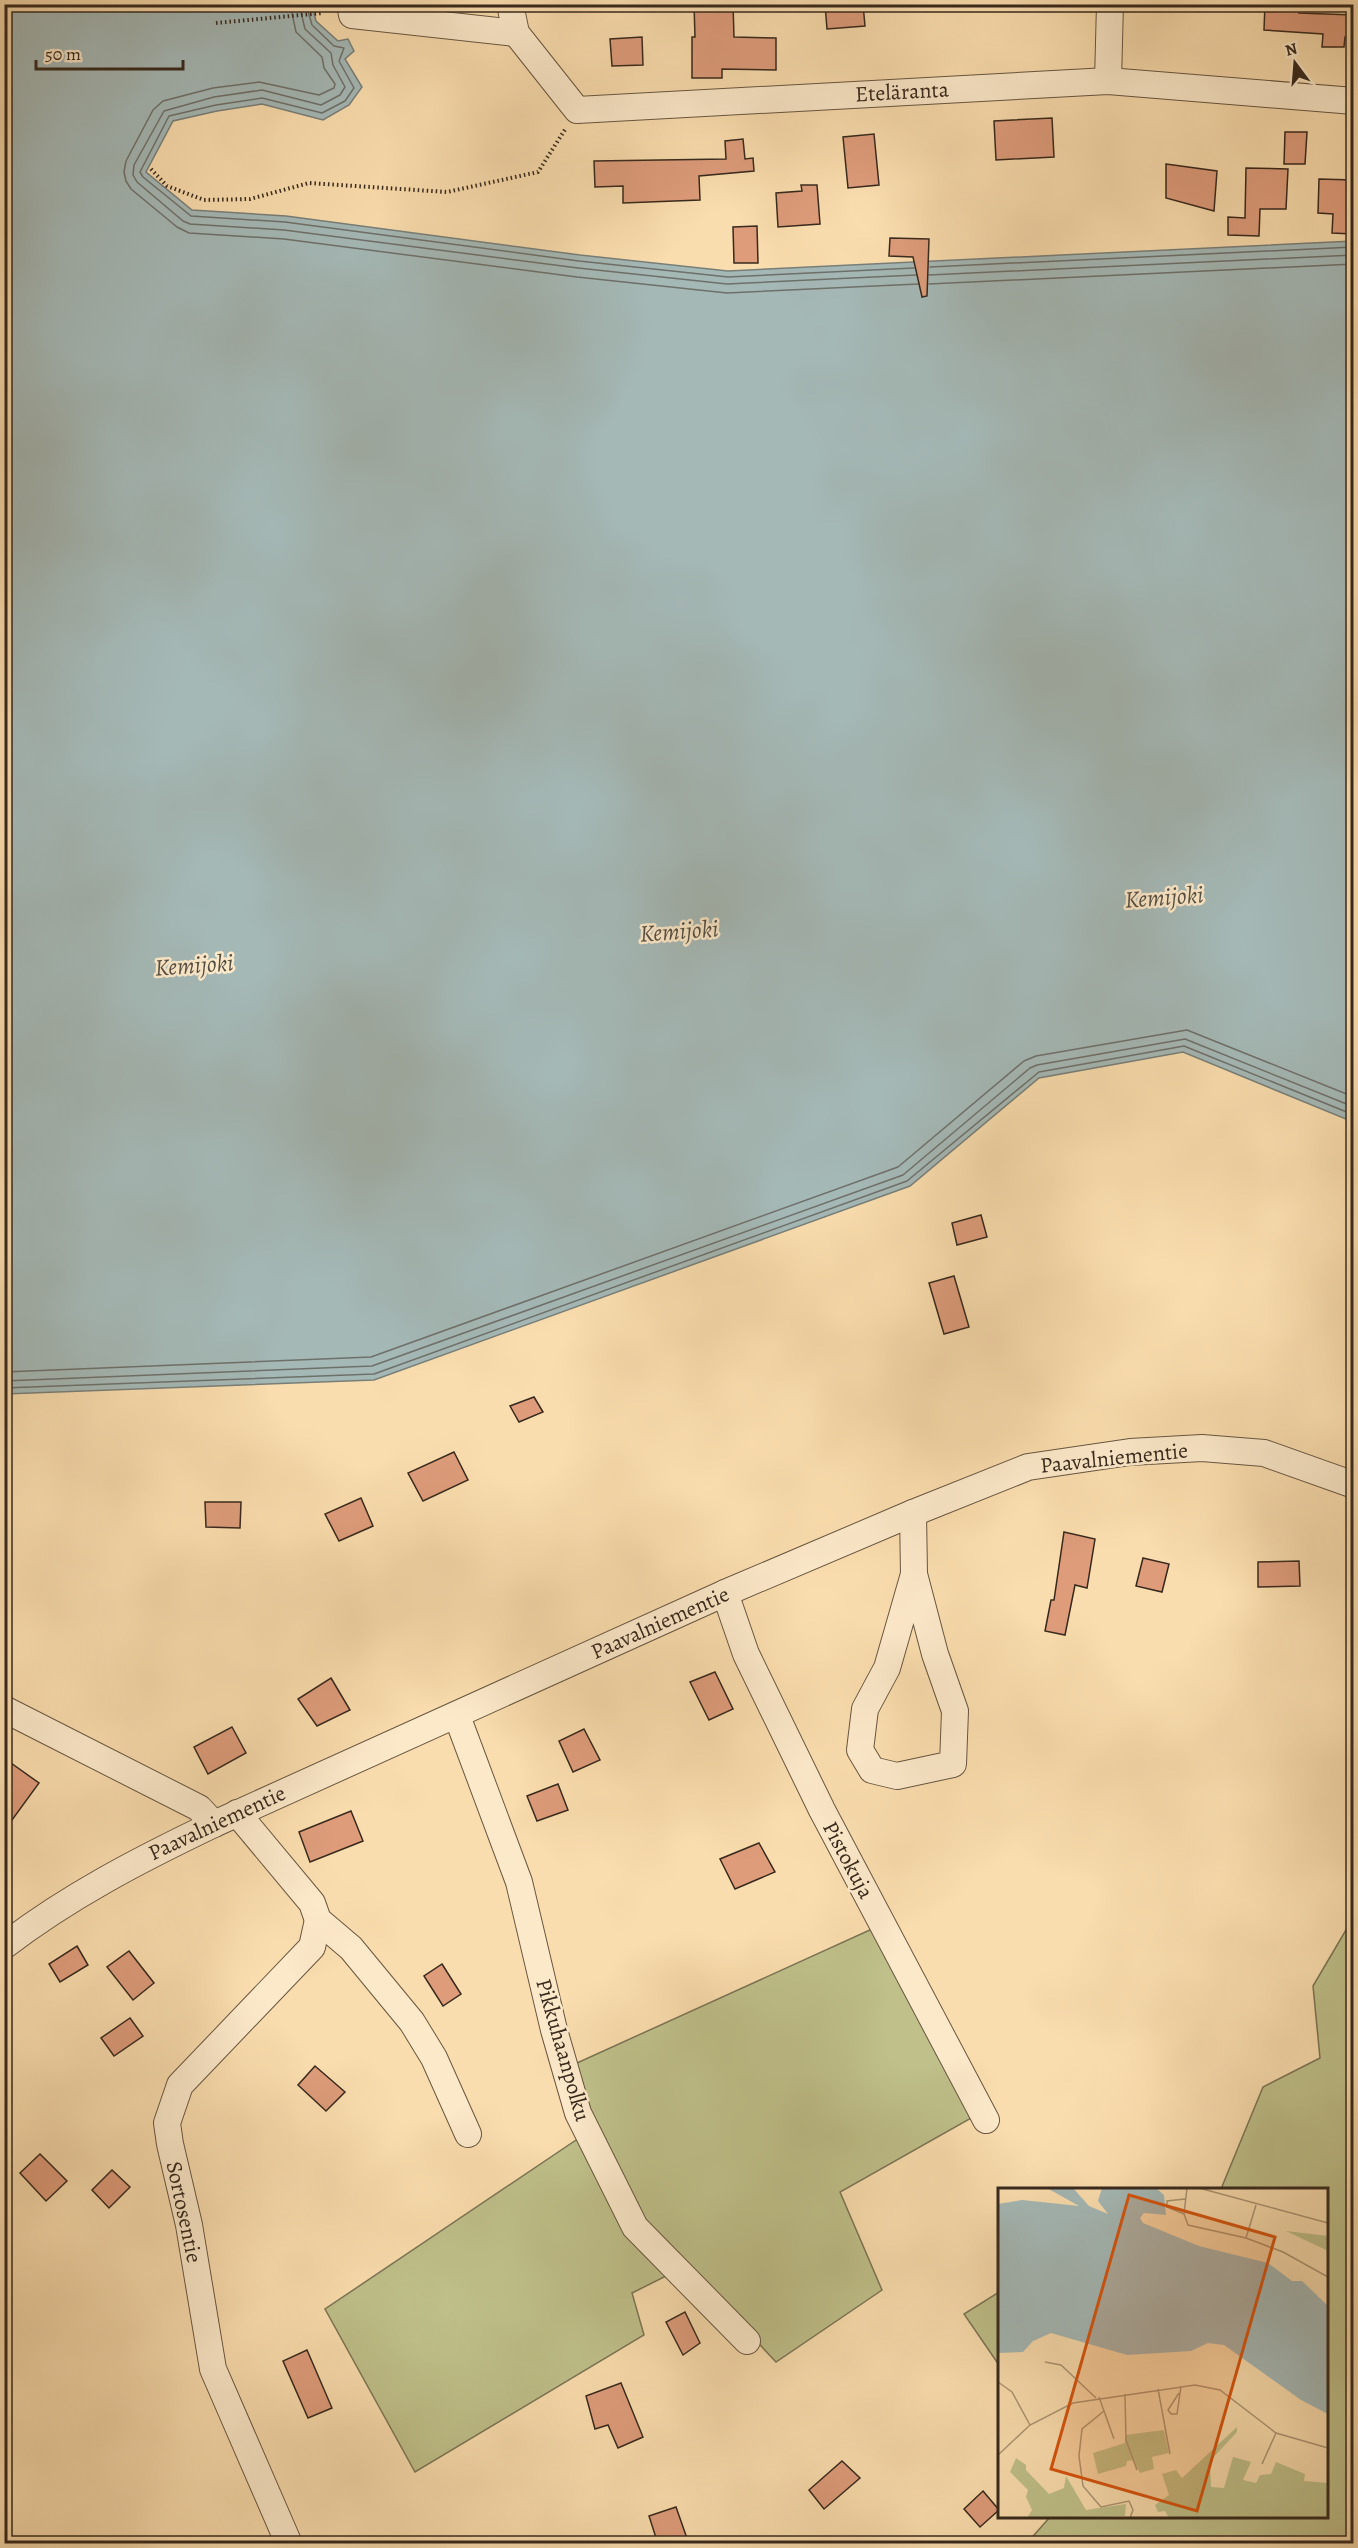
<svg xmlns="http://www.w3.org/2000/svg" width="1358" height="2548" viewBox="0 0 1358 2548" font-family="Alegreya,serif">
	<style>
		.green { fill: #bfc08a; stroke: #7b7454; stroke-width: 1.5 }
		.water { fill: #a4b8b6; stroke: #787f79; stroke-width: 1.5 }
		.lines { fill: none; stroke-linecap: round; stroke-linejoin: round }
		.shore { stroke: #6e706a; stroke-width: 1.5 }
		.building { fill: #de9c7b; stroke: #37291d; stroke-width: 1.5 }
		.minor-casing { stroke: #685641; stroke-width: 28 }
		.path { stroke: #37291d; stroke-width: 4; stroke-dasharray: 1.5 3; stroke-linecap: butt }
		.minor { stroke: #fce9ca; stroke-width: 26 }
		.labels { text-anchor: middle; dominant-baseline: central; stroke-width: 5; stroke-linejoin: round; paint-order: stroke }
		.street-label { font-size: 22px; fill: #37291d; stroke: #fce9ca }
		.water-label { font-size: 24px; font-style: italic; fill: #524d43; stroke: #fce9ca }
		.inset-road { fill: none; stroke: #ac9574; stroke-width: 1.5 }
		.view { fill: #d6540e; fill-opacity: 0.15; stroke: #d6540e; stroke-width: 3 }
		.inset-edge { fill: none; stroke: #37291d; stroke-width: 3 }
	</style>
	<rect width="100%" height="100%" fill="#faddae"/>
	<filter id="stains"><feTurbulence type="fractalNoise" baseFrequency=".00333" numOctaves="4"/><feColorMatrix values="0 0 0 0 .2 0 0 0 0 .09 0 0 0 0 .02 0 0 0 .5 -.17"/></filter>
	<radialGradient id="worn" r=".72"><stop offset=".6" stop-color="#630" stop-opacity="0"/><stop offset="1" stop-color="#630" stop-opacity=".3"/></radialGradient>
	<!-- green -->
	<g class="green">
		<polygon points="1353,1918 1354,2077 1348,2085 1354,2101 1353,2543 1027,2543 1050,2517 1326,2516 1326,2190 1221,2189 1263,2087 1320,2058 1313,1986"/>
		<polygon points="872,1929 973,2117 840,2192 882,2290 776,2362 686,2266 632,2293 644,2335 415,2472 325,2309 579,2138 555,2073"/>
		<polygon points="999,2292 999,2365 964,2314"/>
	</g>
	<!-- water -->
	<polygon class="water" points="4,5 312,5 316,21 338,41 348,39 354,51 345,59 362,87 349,105 323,120 262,104 217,111 173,121 146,172 192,210 286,216 580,255 728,271 1353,241 1353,1122 1183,1052 1039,1078 910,1186 374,1380 5,1394"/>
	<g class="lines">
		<!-- shore -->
		<g class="shore">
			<polyline points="290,4 296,32 322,57 324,68 335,84 334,88 319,95 259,82 213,88 163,101 153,110 126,161 124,172 126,181 131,189 177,227 189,233 284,239 577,277 727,293 918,284"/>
			<polyline points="299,4 305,29 331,53 333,65 345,87 340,95 321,105 262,90 214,97 164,111 134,165 133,175 137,182 183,221 190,224 284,230 578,268 727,284 916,275"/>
			<polyline points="306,4 312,25 334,46 344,48 339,61 354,88 345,101 322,113 262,98 216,105 169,116 140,172 143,177 191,216 285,222 579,261 728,277 914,268"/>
			<polyline points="930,267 1354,247"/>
			<polyline points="929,275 1354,255"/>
			<polyline points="929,284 1354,264"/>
			<polyline points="4,1372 371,1357 898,1167 1024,1061 1036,1056 1187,1030 1354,1097"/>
			<polyline points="4,1381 372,1366 903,1175 1030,1068 1037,1065 1185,1039 1354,1107"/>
			<polyline points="4,1388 374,1374 907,1181 1039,1072 1184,1046 1354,1115"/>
		</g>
	</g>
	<!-- building -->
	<g class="building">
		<polygon points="694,4 733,4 734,37 776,38 776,70 722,69 722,78 692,78 692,37 695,37"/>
		<polygon points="825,4 863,4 865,26 827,29"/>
		<polygon points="1265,4 1300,4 1299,13 1353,15 1353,38 1345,37 1344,47 1322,47 1323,34 1264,30"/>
		<polygon points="642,37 643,65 612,66 610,39"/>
		<polygon points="1052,118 1054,157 996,160 994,121"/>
		<polygon points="1285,132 1307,132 1305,164 1284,164"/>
		<polygon points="874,134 879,185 848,188 843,137"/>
		<polygon points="743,139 745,159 753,158 754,171 699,176 700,200 623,203 623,186 595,187 594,161 726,159 725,141"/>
		<polygon points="1166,164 1217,171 1214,211 1166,198"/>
		<polygon points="1246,168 1288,169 1286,209 1260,209 1259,236 1228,235 1228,217 1245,218"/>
		<polygon points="1319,179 1353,180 1353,234 1332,233 1333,214 1318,213"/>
		<polygon points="801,185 817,185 820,224 778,227 776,193 802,191"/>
		<polygon points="757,226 758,263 734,263 733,227"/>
		<polygon points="890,238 929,239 927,296 922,297 913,257 889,256"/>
		<polygon points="981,1215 987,1237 957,1245 952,1223"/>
		<polygon points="954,1276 969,1327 944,1334 929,1283"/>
		<polygon points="534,1397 543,1412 519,1422 510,1406"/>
		<polygon points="454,1452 468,1480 423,1501 408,1473"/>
		<polygon points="361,1498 373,1526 339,1541 325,1514"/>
		<polygon points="205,1502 241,1502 240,1528 206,1527"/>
		<polygon points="1064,1532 1095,1539 1087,1588 1075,1585 1065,1635 1045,1631 1051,1600 1054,1600"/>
		<polygon points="1143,1558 1169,1564 1162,1592 1136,1586"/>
		<polygon points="1299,1561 1300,1586 1258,1587 1258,1562"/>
		<polygon points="715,1672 733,1709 709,1720 690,1682"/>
		<polygon points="331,1678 350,1710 317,1726 298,1699"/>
		<polygon points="232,1727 246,1753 208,1774 194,1747"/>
		<polygon points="584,1729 600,1760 573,1772 559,1741"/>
		<polygon points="4,1758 39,1783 4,1831"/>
		<polygon points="558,1784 568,1810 537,1821 527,1796"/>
		<polygon points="351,1811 363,1841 310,1862 299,1832"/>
		<polygon points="759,1843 775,1872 735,1889 720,1859"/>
		<polygon points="77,1946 88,1965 60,1982 49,1964"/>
		<polygon points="129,1951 154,1983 133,2000 107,1967"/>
		<polygon points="442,1964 461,1994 443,2006 424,1976"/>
		<polygon points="130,2018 143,2036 114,2056 101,2038"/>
		<polygon points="315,2066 345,2092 326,2111 298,2085"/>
		<polygon points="40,2154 67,2181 46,2201 20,2173"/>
		<polygon points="112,2170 130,2187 109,2208 92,2190"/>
		<polygon points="685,2312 700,2343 683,2355 666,2322"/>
		<polygon points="307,2350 332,2408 308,2418 283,2361"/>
		<polygon points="621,2383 643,2437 618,2448 608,2425 595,2429 586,2396"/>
		<polygon points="842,2461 860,2478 824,2509 809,2490"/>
		<polygon points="983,2491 999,2510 980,2527 964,2509"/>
		<polygon points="676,2507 689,2544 658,2544 649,2516"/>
	</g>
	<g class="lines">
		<defs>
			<g id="minor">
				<polyline points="350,4 352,15 516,33"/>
				<polyline points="510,4 516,33 577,110 1108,81 1354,101"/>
				<polyline points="1108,81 1110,4"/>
				<polyline points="913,1513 914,1574 935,1654 955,1711 953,1764 897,1776 872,1770 860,1750 865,1709 887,1668 914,1574"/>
				<polyline points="725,1593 746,1654 822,1810 986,2120"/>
				<polyline points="4,1709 199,1808 214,1824"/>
				<polyline points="457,1716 519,1882 554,2030 578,2113 635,2227 747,2341"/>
				<polyline points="237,1813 312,1903 318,1920 351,1948 412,2022 434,2058 468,2134"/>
				<path d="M4,1946C69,1896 141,1859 214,1824L725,1593L913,1513L1028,1467L1130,1452L1202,1448L1264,1453L1354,1485"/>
				<polyline points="289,2544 213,2369 189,2225 170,2144 167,2123 180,2085 312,1947 318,1920"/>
			</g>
		</defs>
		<!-- minor casing -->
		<use href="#minor" class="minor-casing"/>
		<!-- path -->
		<g class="path">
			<polyline points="216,23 323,13"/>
			<polyline points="151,169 167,186 204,200 250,199 309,183 447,192 538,172 566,128"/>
		</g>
		<!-- minor -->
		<use href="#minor" class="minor"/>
	</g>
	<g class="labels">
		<!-- street labels -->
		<g class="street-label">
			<text transform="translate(902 92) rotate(-3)">Eteläranta</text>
			<text transform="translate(1114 1458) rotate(-6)">Paavalniementie</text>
			<text transform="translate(660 1623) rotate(-24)">Paavalniementie</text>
			<text transform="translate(217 1823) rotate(-25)">Paavalniementie</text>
			<text transform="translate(848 1860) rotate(62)">Pistokuja</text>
			<text transform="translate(563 2050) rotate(74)">Pikkuhaanpolku</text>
			<text transform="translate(184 2212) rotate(78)">Sortosentie</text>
		</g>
		<!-- water labels -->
		<g class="water-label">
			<text transform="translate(1164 897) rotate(-4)">Kemijoki</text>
			<text transform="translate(679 931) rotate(-4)">Kemijoki</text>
			<text transform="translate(194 965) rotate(-4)">Kemijoki</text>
		</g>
	</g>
	<!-- overview -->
	<g transform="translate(998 2188)">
		<rect width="330" height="330" fill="#faddae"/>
		<path d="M288,43L330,48V64L328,62ZM239,239V244L212,273L213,299L226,300L235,269L253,274L245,292L258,295L262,287L273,286L278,274L307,286L306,293L330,295V330H171L167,323L160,324L157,317L171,307L164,286L178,282L184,290ZM166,242L171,265L154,269L156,281L142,285L135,272L129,273L128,278L100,286L95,265L127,255V247ZM18,270L28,277V282L51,306L66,300L68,288L88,322L128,316L127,328L29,330L34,322L28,309L30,302L12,284Z" fill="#bfc08a"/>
		<path d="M49,0H75L91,18L110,26L100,13L104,0H158L166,7L168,27L146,25L142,30L145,35L201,58L270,75L294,93H304L330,118V226L303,212L226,157L210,155L193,163L129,167L53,145L35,153L25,164L0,165V16L24,12L81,18Z" fill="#a4b8b6"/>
		<path class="inset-road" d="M189,0L186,26L190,37L248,50L285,64L330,89M201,0L330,35M186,26L169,19V13L187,11M248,50L258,17M47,174L63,177L98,210M0,194L14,204L32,237M160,201L172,266M181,205L170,222L173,226H179L183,198M127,206L128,252L139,282M101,209L116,251M106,223L84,241L81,268L85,298L103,319L131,313L135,322L132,330M0,267L32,237L75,215L197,197L222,202L278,245L330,260M264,276L278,245"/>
		<path class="view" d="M131,7L277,49L199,323L53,281Z"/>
		<rect width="330" height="330" class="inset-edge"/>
	</g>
	<!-- margin -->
	<rect width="1358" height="2548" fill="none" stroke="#faddae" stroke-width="24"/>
	<rect x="6" y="6" width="1346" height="2536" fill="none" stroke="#37291d" stroke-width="3"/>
	<rect x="12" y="12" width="1334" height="2524" fill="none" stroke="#37291d" stroke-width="1.5"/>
	<!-- north arrow -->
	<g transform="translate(1295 63) rotate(344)" stroke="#fce9ca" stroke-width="4.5" paint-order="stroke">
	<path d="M0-4.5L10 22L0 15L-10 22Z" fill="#37291d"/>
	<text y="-9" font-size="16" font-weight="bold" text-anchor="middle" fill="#37291d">N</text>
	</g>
	<!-- scale -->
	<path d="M36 60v9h147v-9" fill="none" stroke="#37291d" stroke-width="3"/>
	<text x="45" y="60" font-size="18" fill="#37291d" stroke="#fce9ca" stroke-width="4.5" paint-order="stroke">50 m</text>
	<rect width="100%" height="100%" filter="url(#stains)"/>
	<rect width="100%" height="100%" fill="url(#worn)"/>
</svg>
